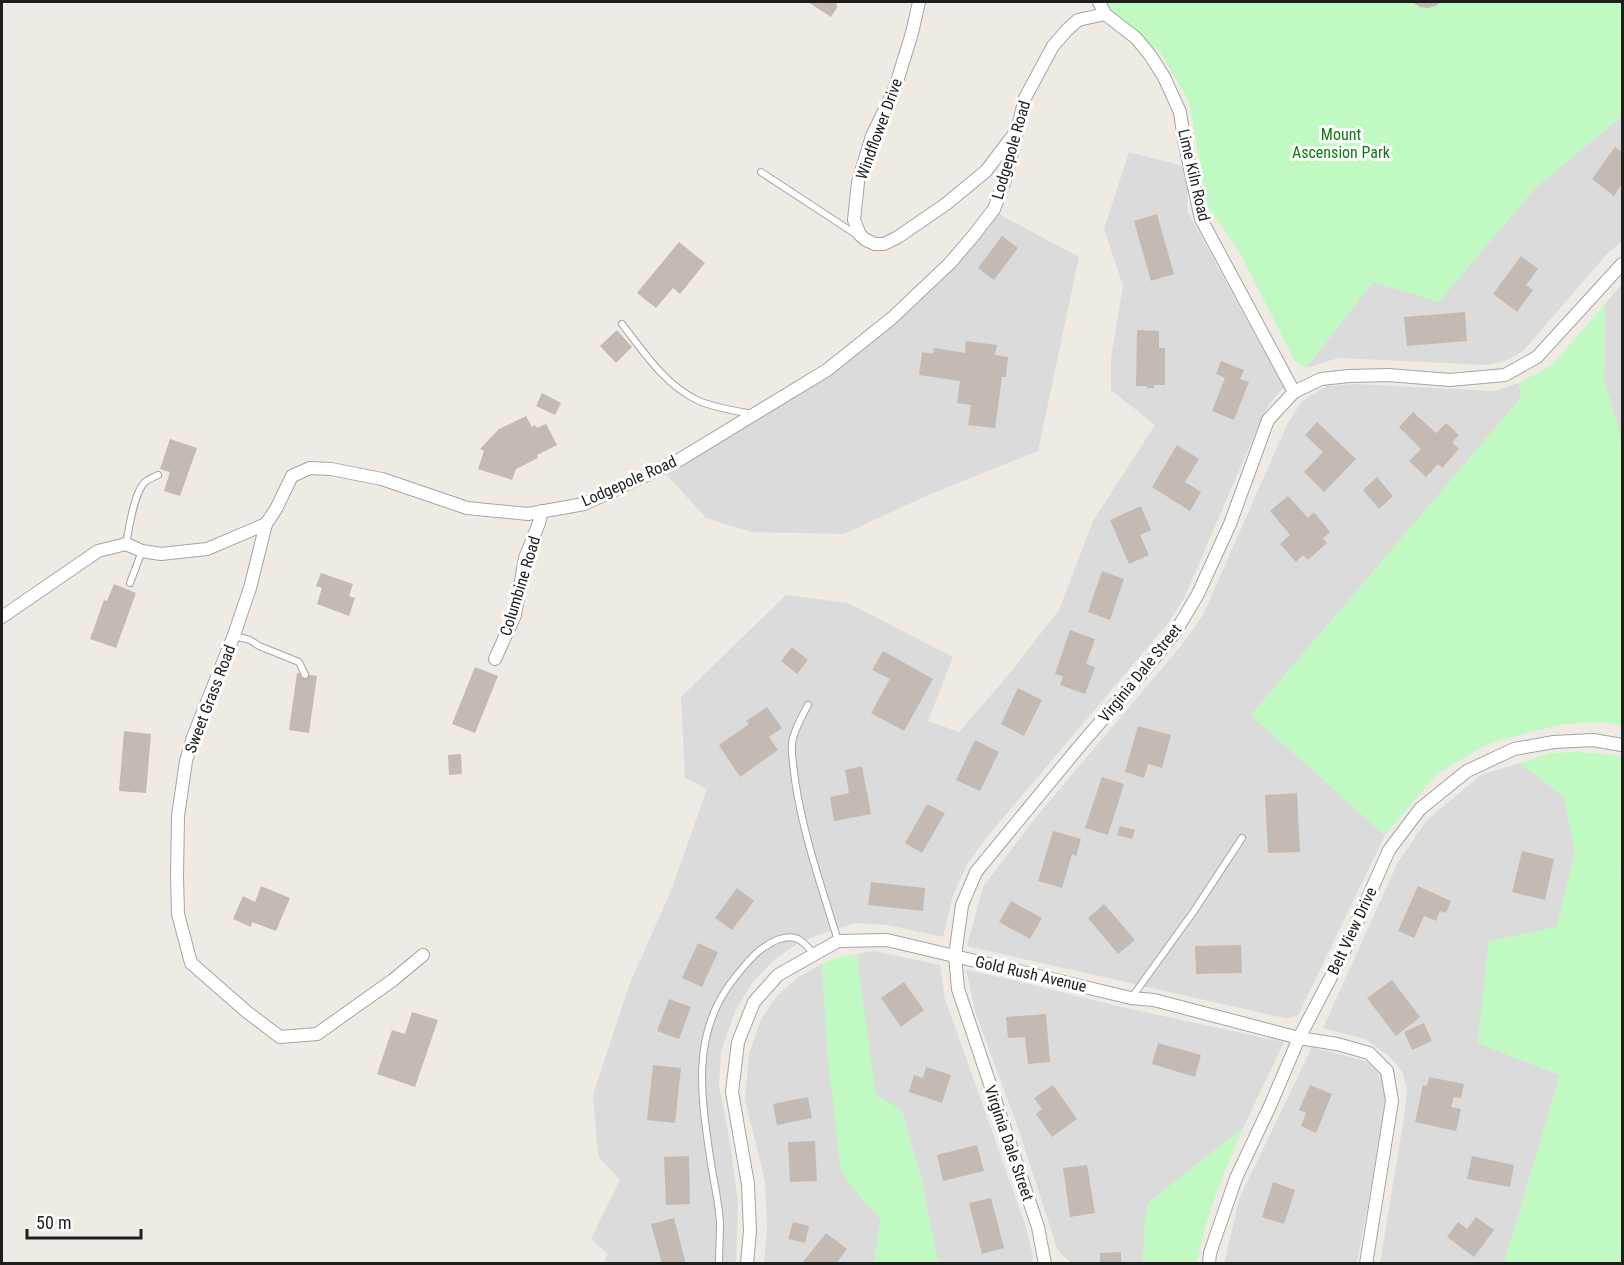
<svg xmlns="http://www.w3.org/2000/svg" width="1624" height="1265" viewBox="0 0 1624 1265" font-family="'Roboto Condensed',sans-serif">
	<style>
		.residential { fill: #dcdbdb }
		.park { fill: #c0f9c1 }
		.building { fill: #c3bab3 }
		.lines { fill: none; stroke-linecap: round; stroke-linejoin: round }
		.lane-casing { stroke: #a5a5a5; stroke-width: 8 }
		.street-casing { stroke: #a5a5a5; stroke-width: 14 }
		.lane { stroke: #fff; stroke-width: 6 }
		.street { stroke: #fff; stroke-width: 12 }
		.labels { text-anchor: middle; dominant-baseline: central; stroke-width: 6; stroke-linejoin: round; paint-order: stroke }
		.street-label { font-size: 16px; fill: #1e1e1e; stroke: #fff }
		.park-label { font-size: 16px; fill: #0c7c0e; stroke: #fff }
	</style>
	<rect width="100%" height="100%" fill="#efeae4"/>
	<!-- residential -->
	<g class="residential">
		<polygon points="1622,116 1622,241 1606,255 1522,352 1505,361 1487,365 1338,358 1306,368 1373,282 1439,301 1536,187"/>
		<polygon points="1129,152 1187,167 1188,188 1187,211 1284,387 1274,398 1263,415 1184,598 1169,622 986,838 968,863 953,895 943,937 888,925 855,923 821,934 797,944 775,959 752,983 735,1011 721,1052 719,1086 728,1131 738,1200 736,1263 604,1263 608,1254 591,1239 620,1180 598,1156 593,1095 630,983 671,891 707,789 685,778 681,697 786,595 848,603 953,657 928,721 959,732 1009,674 1059,610 1093,521 1155,425 1111,390 1111,358 1123,286 1104,229"/>
		<polygon points="999,214 1079,257 1038,451 926,496 844,534 751,532 706,518 665,473 850,360 913,308 973,247"/>
		<polygon points="1622,284 1622,441 1604,380 1605,304"/>
		<polygon points="1519,383 1521,398 1251,715 1385,835 1298,1015 1288,1019 967,946 983,887 1001,863 1036,817 1181,646 1203,615 1286,427 1302,401 1327,386 1356,384 1495,391"/>
		<polygon points="1520,763 1564,797 1575,851 1557,928 1489,941 1478,1043 1560,1075 1504,1263 1380,1263 1404,1118 1407,1089 1402,1071 1389,1056 1365,1039 1323,1028 1398,862 1427,820 1481,775"/>
		<polygon points="873,951 940,965 945,999 1025,1224 1033,1256 1032,1263 938,1263 921,1177 902,1111 875,1094 868,1050 857,954"/>
		<polygon points="822,964 828,1061 853,1188 881,1220 874,1263 764,1263 767,1229 765,1181 745,1100 749,1054 761,1020 775,998 797,978"/>
		<polygon points="966,970 1008,979 1121,1007 1284,1042 1243,1128 1148,1203 1145,1219 1143,1263 1072,1263 1062,1255 1057,1248 1018,1128 976,1014"/>
		<polygon points="1312,1047 1365,1061 1374,1068 1384,1080 1387,1100 1357,1263 1224,1264 1240,1197"/>
	</g>
	<!-- park -->
	<g class="park">
		<polygon points="1106,2 1622,2 1622,116 1536,187 1439,302 1373,282 1306,368 1295,361 1238,249 1208,207 1189,101 1160,52 1110,10"/>
		<polygon points="1605,304 1604,380 1622,441 1622,726 1606,722 1566,724 1529,732 1485,745 1437,774 1385,835 1251,715 1521,398 1519,383 1553,364"/>
		<polygon points="1580,752 1622,756 1622,862 1620,870 1622,871 1622,1263 1504,1263 1560,1075 1478,1043 1489,941 1557,927 1575,851 1564,797 1520,763 1550,753"/>
		<polygon points="857,954 875,1093 902,1111 921,1177 938,1263 874,1263 881,1220 853,1188 841,1171 828,1061 822,964 837,958"/>
		<path d="M1243,1128C1224,1172 1205,1216 1197,1263H1143L1145,1219L1148,1203Z"/>
	</g>
	<!-- building -->
	<g class="building">
		<polygon points="808,2 838,2 836,5 838,6 831,17"/>
		<polygon points="1412,2 1441,2 1435,6 1428,8 1420,7"/>
		<polygon points="1615,147 1622,152 1622,184 1614,196 1592,179"/>
		<polygon points="1157,214 1174,274 1151,281 1134,221"/>
		<polygon points="1002,236 1018,248 994,280 978,268"/>
		<polygon points="679,242 705,263 680,294 673,288 656,308 637,293"/>
		<polygon points="1521,256 1538,269 1526,285 1533,290 1517,312 1493,294"/>
		<polygon points="1465,312 1467,341 1407,346 1404,317"/>
		<polygon points="617,330 632,347 616,363 600,346"/>
		<polygon points="1137,330 1159,331 1159,348 1165,348 1165,385 1154,385 1154,388 1147,388 1147,386 1136,386"/>
		<polygon points="966,341 997,345 995,355 1008,357 1006,377 1002,377 995,428 968,425 971,405 957,403 960,381 919,375 922,352 933,354 934,348 965,353"/>
		<polygon points="1221,361 1244,370 1240,379 1249,382 1234,420 1212,411 1225,378 1216,374"/>
		<polygon points="542,393 561,403 555,415 536,406"/>
		<polygon points="1413,412 1436,433 1446,423 1459,435 1452,442 1459,449 1442,468 1438,464 1426,477 1409,461 1421,449 1399,427"/>
		<polygon points="526,416 532,427 535,425 537,428 546,424 557,445 537,455 538,458 516,469 512,480 478,469 484,451 480,449 499,429"/>
		<polygon points="1317,422 1356,459 1324,492 1304,472 1323,452 1305,435"/>
		<polygon points="170,439 197,448 180,496 164,491 170,472 160,469"/>
		<polygon points="1177,445 1199,459 1185,482 1201,492 1190,511 1152,487"/>
		<polygon points="1377,477 1393,496 1379,509 1363,490"/>
		<polygon points="1288,496 1308,518 1314,512 1330,532 1323,538 1327,543 1308,560 1303,555 1296,562 1280,544 1290,535 1270,511"/>
		<polygon points="1141,506 1151,530 1140,535 1149,555 1129,564 1110,520"/>
		<polygon points="1102,571 1124,579 1110,620 1088,612"/>
		<polygon points="321,573 353,584 349,596 355,598 349,616 317,604 322,588 316,586"/>
		<polygon points="114,584 136,593 116,648 90,639 104,600 107,601"/>
		<polygon points="1070,630 1095,639 1086,664 1095,667 1085,694 1060,685 1063,676 1055,674"/>
		<polygon points="792,647 808,660 797,674 781,661"/>
		<polygon points="883,651 933,679 904,731 871,713 890,679 872,670"/>
		<polygon points="475,667 498,676 475,733 452,724"/>
		<polygon points="297,673 317,676 309,733 289,730"/>
		<polygon points="1018,688 1042,700 1024,736 1001,724"/>
		<polygon points="767,707 782,728 769,737 778,750 740,777 719,745 749,724 746,721"/>
		<polygon points="1138,726 1171,735 1162,768 1148,764 1144,778 1125,772"/>
		<polygon points="124,731 151,734 146,793 119,791"/>
		<polygon points="975,740 999,752 980,791 956,780"/>
		<polygon points="461,754 462,774 449,775 448,755"/>
		<polygon points="862,766 871,814 834,821 830,797 849,793 845,770"/>
		<polygon points="1102,777 1124,784 1108,835 1085,828"/>
		<polygon points="1297,793 1300,852 1268,853 1265,795"/>
		<polygon points="927,804 945,813 922,853 905,843"/>
		<polygon points="1120,826 1135,830 1132,839 1117,835"/>
		<polygon points="1053,831 1081,839 1076,856 1072,854 1062,888 1038,881"/>
		<polygon points="1522,851 1554,859 1545,900 1512,892"/>
		<polygon points="871,882 925,888 923,911 868,905"/>
		<polygon points="261,886 290,898 276,931 252,922 251,927 233,919 243,896 255,902"/>
		<polygon points="1418,886 1451,901 1446,913 1440,911 1436,921 1424,916 1414,938 1398,931"/>
		<polygon points="737,888 754,901 732,930 715,918"/>
		<polygon points="1011,901 1042,918 1030,939 999,922"/>
		<polygon points="1104,904 1135,940 1118,954 1088,918"/>
		<polygon points="698,943 718,952 702,987 682,978"/>
		<polygon points="1241,945 1242,973 1196,974 1195,946"/>
		<polygon points="1392,980 1420,1017 1396,1036 1367,998"/>
		<polygon points="904,982 924,1010 901,1027 881,998"/>
		<polygon points="669,999 691,1007 679,1039 657,1031"/>
		<polygon points="412,1012 438,1020 415,1087 377,1074 392,1030 405,1034"/>
		<polygon points="1046,1014 1050,1062 1028,1064 1025,1037 1008,1038 1006,1017"/>
		<polygon points="1424,1023 1432,1041 1412,1050 1404,1032"/>
		<polygon points="1158,1043 1201,1055 1195,1077 1152,1064"/>
		<polygon points="653,1065 681,1068 675,1123 647,1120"/>
		<polygon points="926,1067 951,1075 942,1103 909,1092 914,1075 923,1078"/>
		<polygon points="1429,1077 1464,1084 1461,1098 1454,1097 1451,1107 1461,1109 1456,1131 1415,1122 1423,1085 1427,1086"/>
		<polygon points="1053,1085 1077,1119 1052,1137 1036,1114 1042,1109 1034,1098"/>
		<polygon points="1310,1085 1332,1094 1316,1133 1301,1126 1306,1113 1299,1110"/>
		<polygon points="808,1097 812,1118 777,1125 773,1104"/>
		<polygon points="815,1141 817,1181 790,1182 788,1142"/>
		<polygon points="977,1145 984,1171 943,1181 937,1155"/>
		<polygon points="689,1156 690,1204 666,1205 664,1157"/>
		<polygon points="1472,1156 1514,1165 1510,1187 1467,1179"/>
		<polygon points="1087,1165 1095,1213 1070,1217 1063,1168"/>
		<polygon points="1273,1182 1295,1190 1284,1224 1262,1217"/>
		<polygon points="991,1198 1004,1248 982,1254 969,1203"/>
		<polygon points="1476,1217 1494,1230 1474,1257 1447,1237 1458,1222 1467,1229"/>
		<polygon points="674,1218 686,1264 662,1264 651,1224"/>
		<polygon points="793,1222 809,1226 805,1243 788,1239"/>
		<polygon points="826,1233 847,1249 836,1264 806,1264 803,1262"/>
		<polygon points="1121,1252 1121,1264 1100,1264 1100,1253"/>
	</g>
	<g class="lines">
		<defs>
			<g id="lane">
				<polyline points="761,172 857,235"/>
				<path d="M622,324C643,351 665,385 697,400C710,407 737,411 752,414"/>
				<path d="M126,544C129,529 134,492 145,482C148,479 154,477 158,475"/>
				<polyline points="130,583 142,551"/>
				<polyline points="234,636 250,640 259,646 299,662 305,675"/>
				<path d="M808,705C802,716 794,730 792,743C791,755 794,768 795,780C803,835 822,888 838,941"/>
				<polyline points="1132,997 1194,911 1242,838"/>
				<path d="M719,1264C719,1250 720,1236 720,1223C719,1203 714,1183 711,1164C702,1101 690,1039 730,984C739,972 748,960 760,950C770,943 785,933 798,939C804,942 810,950 815,954"/>
			</g>
			<g id="street">
				<polyline points="919,2 912,33 895,88 872,136 858,182 854,220 860,235 866,240 875,244 884,244 898,237 946,204 986,171 1014,134"/>
				<polyline points="1099,2 1105,14 1136,38 1150,55 1164,77 1180,112 1184,140 1201,219 1294,392"/>
				<polyline points="266,524 250,588 234,635 193,737 186,761 178,816 177,877 178,914 191,963 247,1012 280,1037 317,1034 393,980 423,955"/>
				<polyline points="2,617 98,551 126,544 142,551 161,554 207,549 266,524 276,509 292,476 310,468 331,469 382,479 467,508 528,514 584,504 679,460 827,370 892,318 950,263 974,235 994,209 1005,180 1025,98 1053,46 1067,30 1078,20 1105,14"/>
				<polyline points="495,659 515,615 525,558 539,523 542,511"/>
				<polyline points="747,1264 750,1231 748,1184 732,1092 738,1042 754,1002 778,975 838,941 887,940 1131,998 1154,1000 1299,1038 1337,1044 1369,1053 1387,1071 1392,1101 1366,1264"/>
				<polyline points="1045,1264 1038,1227 958,989 955,956 962,905 976,872 1073,754 1143,672 1176,631 1198,594 1230,524 1268,420 1294,392 1321,379 1349,376 1388,375 1450,380 1505,375 1537,357 1622,264"/>
				<polyline points="1209,1264 1210,1253 1236,1178 1270,1106 1299,1038 1343,954 1389,850 1420,809 1467,771 1514,749 1554,742 1593,740 1622,745"/>
			</g>
		</defs>
		<!-- lane casing -->
		<use href="#lane" class="lane-casing"/>
		<!-- street casing -->
		<use href="#street" class="street-casing"/>
		<!-- lane -->
		<use href="#lane" class="lane"/>
		<!-- street -->
		<use href="#street" class="street"/>
	</g>
	<g class="labels">
		<!-- street labels -->
		<g class="street-label">
			<text transform="translate(879 129) rotate(-70)">Windflower Drive</text>
			<text transform="translate(1011 150) rotate(-74)">Lodgepole Road</text>
			<text transform="translate(1194 175) rotate(77)">Lime Kiln Road</text>
			<text transform="translate(629 481) rotate(-24)">Lodgepole Road</text>
			<text transform="translate(520 586) rotate(-73)">Columbine Road</text>
			<text transform="translate(1140 673) rotate(-51)">Virginia Dale Street</text>
			<text transform="translate(210 699) rotate(-69)">Sweet Grass Road</text>
			<text transform="translate(1352 931) rotate(-65)">Belt View Drive</text>
			<text transform="translate(1031 974) rotate(13)">Gold Rush Avenue</text>
			<text transform="translate(1009 1143) rotate(71)">Virginia Dale Street</text>
		</g>
		<!-- park labels -->
		<g class="park-label">
			<text x="1341" y="134">Mount<tspan x="1341" dy="18">Ascension Park</tspan></text>
		</g>
	</g>
	<!-- border -->
	<rect width="1624" height="1265" fill="none" stroke="#1e1e1e" stroke-width="6"/>
	<!-- scale -->
	<path d="M27 1229v9h114v-9" fill="none" stroke="#1e1e1e" stroke-width="3"/>
	<text x="36" y="1229" font-size="18" fill="#1e1e1e" stroke="#ffffff" stroke-width="4.5" paint-order="stroke">50 m</text>
</svg>
